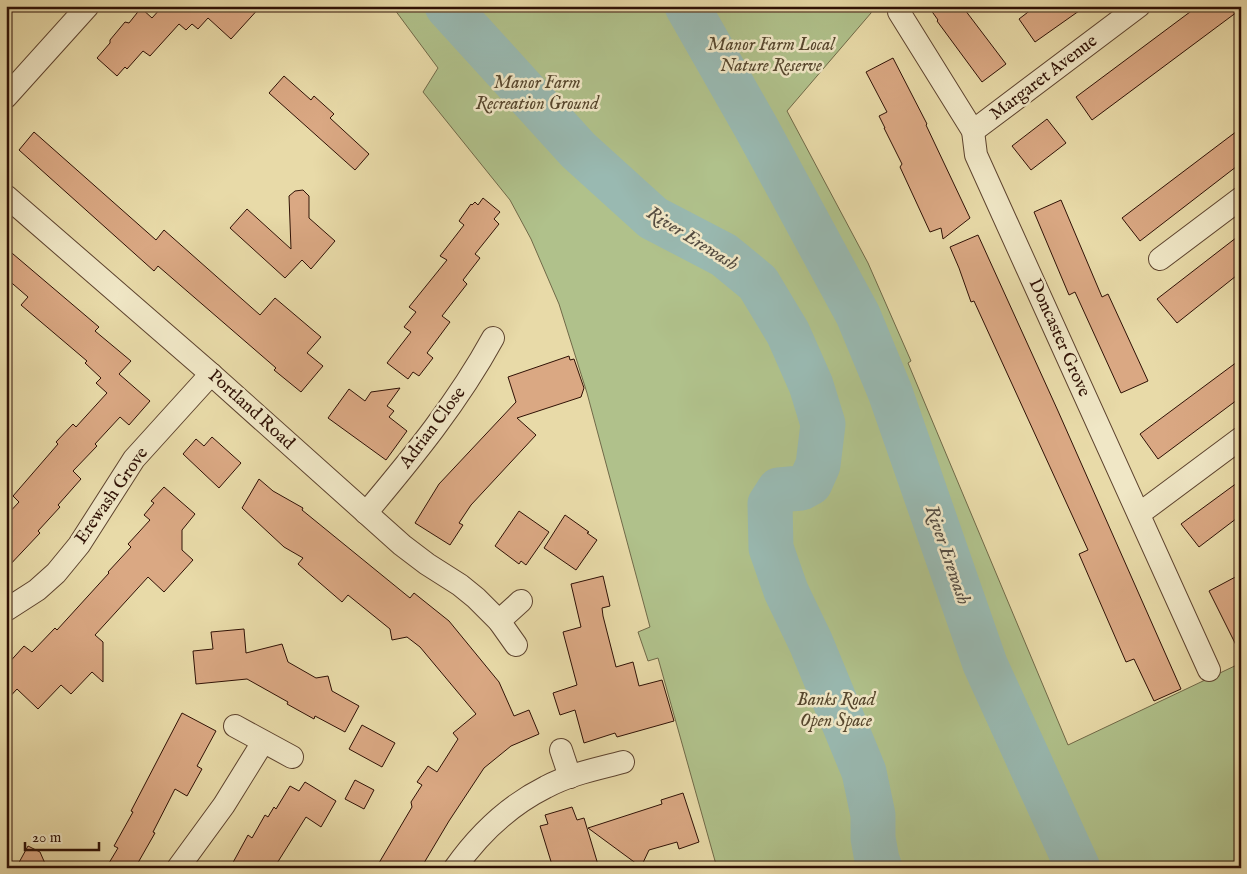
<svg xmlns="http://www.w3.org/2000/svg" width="1247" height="874" viewBox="0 0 1247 874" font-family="'IM FELL English',serif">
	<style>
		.green { fill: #b0c18b; stroke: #706948 }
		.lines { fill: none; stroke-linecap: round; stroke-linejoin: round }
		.river { stroke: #99b9b1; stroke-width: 45 }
		.building { fill: #daa883; stroke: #2f1105 }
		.minor-casing { stroke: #5d432e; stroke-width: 24 }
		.minor { stroke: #f0e7c6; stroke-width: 22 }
		.labels { text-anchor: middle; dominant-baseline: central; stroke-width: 5; stroke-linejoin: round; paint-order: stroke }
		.park-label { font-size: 18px; font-style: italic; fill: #56462d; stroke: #f0e7c6 }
		.street-label { font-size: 18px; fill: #2f1105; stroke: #f0e7c6 }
		.water-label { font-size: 19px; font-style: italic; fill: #544c41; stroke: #f0e7c6 }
	</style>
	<rect width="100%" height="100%" fill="#e8daa8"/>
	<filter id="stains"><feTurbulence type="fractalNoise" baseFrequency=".004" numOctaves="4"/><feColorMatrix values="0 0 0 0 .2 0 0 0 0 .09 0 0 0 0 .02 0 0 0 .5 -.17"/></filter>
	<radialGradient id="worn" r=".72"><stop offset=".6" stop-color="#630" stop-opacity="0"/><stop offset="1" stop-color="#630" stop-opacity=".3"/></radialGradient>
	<!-- green -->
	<polygon class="green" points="392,6 873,6 871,13 787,111 868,263 911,361 908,363 1068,745 1241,663 1241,868 717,868 658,658 648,661 638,632 650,627 587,393 559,304 531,239 510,200 423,92 438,68"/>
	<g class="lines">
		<!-- river -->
		<g class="river">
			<polyline points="447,6 578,150 621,189 653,218 724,255 758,283 788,333 811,385 823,424 818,465 810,483 801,488 779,490 770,504 771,548 786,591 811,643 864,772 873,815 873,838 877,860 880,868"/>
			<polyline points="687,6 757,129 858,315 890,392 985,664 1078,868"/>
		</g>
	</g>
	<!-- building -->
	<g class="building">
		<polygon points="159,6 261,6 231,39 208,18 198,29 192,24 186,30 179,24 150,56 143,51 127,69 125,67 117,76 97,58 110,43 110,40 125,22 129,23 141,8 152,18 161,8"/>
		<polygon points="928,6 962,6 1006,64 982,82 937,21 938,20"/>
		<polygon points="1036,6 1086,6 1035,42 1019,19"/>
		<polygon points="1198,6 1241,6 1241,9 1092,120 1076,97"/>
		<polygon points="893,58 927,124 926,125 970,218 943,239 941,228 930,232 900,167 902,164 884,128 885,128 879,116 887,112 866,72"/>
		<polygon points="284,76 311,100 314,96 334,114 330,118 369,154 355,170 269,93"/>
		<polygon points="1047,119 1066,143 1031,170 1012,146"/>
		<polygon points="1241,128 1241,163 1140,241 1122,218"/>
		<polygon points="34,132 156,240 164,230 260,315 275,298 321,337 307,353 323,366 301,392 274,370 276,368 158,266 154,271 19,150"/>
		<polygon points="303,190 309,196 309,218 335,241 311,269 302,260 285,278 230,228 247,209 291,249 289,196 295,191"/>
		<polygon points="483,198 500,212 494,219 499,224 475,254 480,258 463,280 467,284 442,316 450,322 427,353 433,358 419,376 413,372 408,379 387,363 411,332 404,327 416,312 409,307 447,260 440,256 464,225 459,221 471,204 472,205 475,202 478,205"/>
		<polygon points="1061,200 1102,297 1108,294 1148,381 1121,393 1075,292 1069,295 1034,212"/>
		<polygon points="1241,234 1241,272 1177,323 1157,299"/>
		<polygon points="978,235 1058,411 1181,689 1154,701 1134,659 1126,662 1079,554 1088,550 974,301 971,302 959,268 950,247"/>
		<polygon points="6,248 99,327 95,331 131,361 119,374 150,401 129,425 120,417 95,444 97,446 73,471 81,479 58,505 60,507 38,531 40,533 6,569 6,516 19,502 13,496 58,444 56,442 73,424 76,427 107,393 96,383 101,378 85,363 87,361 21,305 28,297 6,278"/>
		<polygon points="569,356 570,360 574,359 584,388 581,397 517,418 536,435 471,505 459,523 463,525 450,545 415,523 439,484 516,402 508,377"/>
		<polygon points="1241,359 1241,397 1158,459 1140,434"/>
		<polygon points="400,388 387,406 394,411 389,417 407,431 386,460 328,418 349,389 365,401 371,392"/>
		<polygon points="212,437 241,463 219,488 183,454 196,439 204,446"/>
		<polygon points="259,479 273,491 303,508 302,510 410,598 414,593 449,621 499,682 514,716 529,710 539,734 511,746 484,768 449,821 421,868 376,868 412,807 411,802 422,785 417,782 428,766 437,772 458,739 453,733 476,714 420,647 407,637 392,640 390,629 348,595 342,602 298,564 303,558 284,547 242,508"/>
		<polygon points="1241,480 1241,515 1199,547 1181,524"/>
		<polygon points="164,487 195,514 182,530 182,550 193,560 164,592 148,577 95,635 103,642 103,682 92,672 71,694 61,685 38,709 17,689 6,701 6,666 24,646 32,652 55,628 57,630 109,573 108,572 131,547 128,544 150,520 144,515 154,503 151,501"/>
		<polygon points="519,511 549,532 526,565 521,561 519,564 495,546"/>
		<polygon points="565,515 589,532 587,533 597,540 576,570 544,548"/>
		<polygon points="1241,574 1241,655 1209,591"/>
		<polygon points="603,576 610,606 602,608 603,616 616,667 633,662 639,686 662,680 674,721 617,737 615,733 584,743 575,710 560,715 553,693 577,685 563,632 581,627 571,584"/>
		<polygon points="244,629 246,653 282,644 288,662 316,678 328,676 332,691 359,706 345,732 315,716 314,719 287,704 288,702 247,679 196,684 193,651 213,649 211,632"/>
		<polygon points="182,713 216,731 197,766 202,769 187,796 175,789 153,832 155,833 135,868 106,868 118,848 114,846 133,812 131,811"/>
		<polygon points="362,725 395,743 382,767 349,749"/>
		<polygon points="355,780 374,790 364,809 345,799"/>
		<polygon points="305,782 336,801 321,827 306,817 274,868 230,868 248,835 252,838 265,815 268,817 274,807 276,809 290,786 299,791"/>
		<polygon points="683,793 699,842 679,849 677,842 649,850 641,867 588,828 662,804 661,800"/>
		<polygon points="572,807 577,820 584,818 599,868 553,868 540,826 548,824 545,815"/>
		<polygon points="28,846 40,852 47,868 16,868"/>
	</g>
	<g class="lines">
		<defs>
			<g id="minor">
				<polyline points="899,12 973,131 976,155 1209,670"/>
				<polyline points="6,97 88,6"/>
				<polyline points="973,131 1139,6"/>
				<polyline points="6,196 211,374 402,545 427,564 460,585 476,598 499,621 516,645"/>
				<polyline points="1160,259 1241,198"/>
				<path d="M366,513C413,457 458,402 493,338"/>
				<polyline points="1139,514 1241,438"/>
				<polyline points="6,610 37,590 56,573 79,545 134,459 211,374"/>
				<polyline points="499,621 521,601"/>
				<polyline points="235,726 292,757"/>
				<polyline points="561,750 570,777"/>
				<polyline points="178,868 224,805 263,742"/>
				<path d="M455,868C479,834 510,805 546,787C570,774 597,769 623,762"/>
			</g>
		</defs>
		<!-- minor casing -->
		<use href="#minor" class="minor-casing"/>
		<!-- minor -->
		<use href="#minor" class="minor"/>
	</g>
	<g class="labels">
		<!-- park labels -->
		<g class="park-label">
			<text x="771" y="45">Manor Farm Local<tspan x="771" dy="21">Nature Reserve</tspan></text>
			<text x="537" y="83">Manor Farm<tspan x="537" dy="21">Recreation Ground</tspan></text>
			<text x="836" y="700">Banks Road<tspan x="836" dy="21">Open Space</tspan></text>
		</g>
		<!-- street labels -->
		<g class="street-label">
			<text transform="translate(1044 78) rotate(-37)">Margaret Avenue</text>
			<text transform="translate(1059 338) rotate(66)">Doncaster Grove</text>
			<text transform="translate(251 410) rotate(42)">Portland Road</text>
			<text transform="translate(433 428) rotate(-53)">Adrian Close</text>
			<text transform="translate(112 496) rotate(-55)">Erewash Grove</text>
		</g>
		<!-- water labels -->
		<g class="water-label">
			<text transform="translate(692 239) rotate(32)">River Erewash</text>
			<text transform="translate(947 555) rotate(71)">River Erewash</text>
		</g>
	</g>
	<!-- margin -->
	<rect width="1247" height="874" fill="none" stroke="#e8daa8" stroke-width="25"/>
	<rect x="8" y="8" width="1232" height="859" fill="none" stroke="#2f1105" stroke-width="2.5"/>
	<rect x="12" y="12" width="1222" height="849" fill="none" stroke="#2f1105"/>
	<!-- scale -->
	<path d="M25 842v8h74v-8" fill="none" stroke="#2f1105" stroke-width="2.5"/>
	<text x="32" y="842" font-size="15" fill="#2f1105" stroke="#f0e7c6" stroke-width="4" paint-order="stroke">20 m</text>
	<rect width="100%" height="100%" filter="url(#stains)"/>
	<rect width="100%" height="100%" fill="url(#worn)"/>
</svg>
